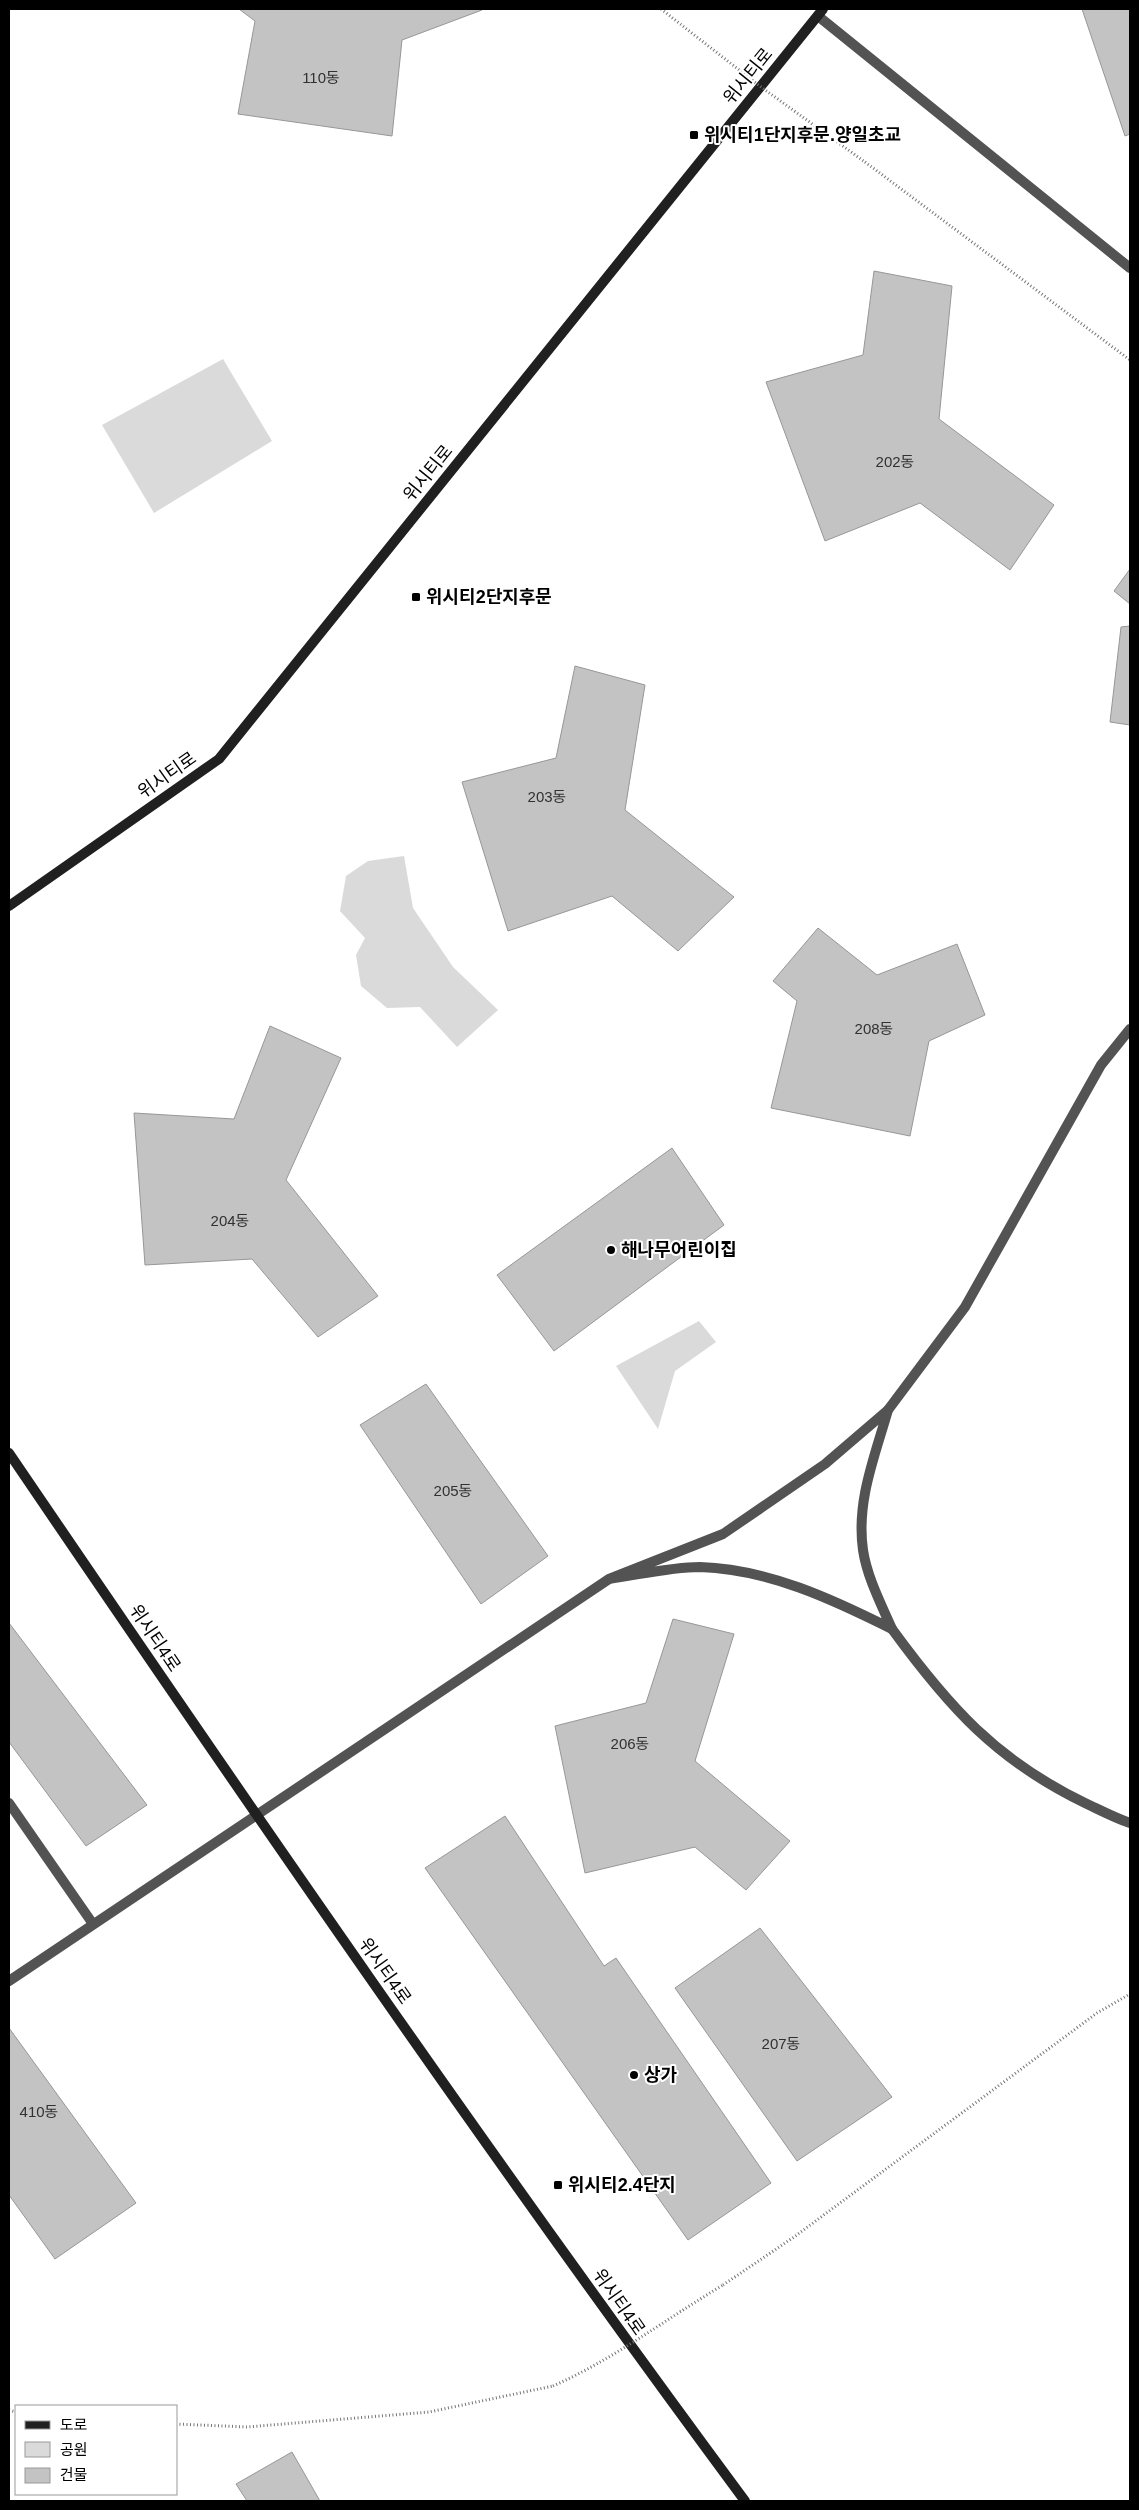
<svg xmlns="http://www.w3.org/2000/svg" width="1139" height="2510" viewBox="0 0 1139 2510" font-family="Helvetica,'Noto Sans KR',sans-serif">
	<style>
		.green { fill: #dadada }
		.building { fill: #c3c3c3; stroke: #979797 }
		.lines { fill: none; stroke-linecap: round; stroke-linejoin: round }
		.path { stroke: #757575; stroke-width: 3; stroke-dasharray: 1 2.5; stroke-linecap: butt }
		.lane { stroke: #535353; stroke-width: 10 }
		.secondary { stroke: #202020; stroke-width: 10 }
		.path-bridge { stroke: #757575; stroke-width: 3; stroke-dasharray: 1 2.5; stroke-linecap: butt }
		.poi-dot { fill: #000; stroke: #fff; stroke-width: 2 }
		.labels { text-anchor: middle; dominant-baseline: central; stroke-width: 4; stroke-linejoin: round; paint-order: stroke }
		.number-label { font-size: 15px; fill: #313131 }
		.street-label { font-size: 18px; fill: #000; stroke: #fff }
		.poi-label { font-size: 18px; font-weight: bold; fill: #000; stroke: #fff; text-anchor: start }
	</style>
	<rect width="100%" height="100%" fill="#fff"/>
	<!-- green -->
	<g class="green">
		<polygon points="223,359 272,441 154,513 102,425"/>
		<polygon points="404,856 413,908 453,967 498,1010 457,1047 420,1007 387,1008 361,986 356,955 365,938 340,911 346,876 368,861"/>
		<polygon points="699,1321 716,1342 675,1371 658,1429 616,1366"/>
	</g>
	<!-- building -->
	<g class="building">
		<polygon points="239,9 482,9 482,10 402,40 392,136 238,114 255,21"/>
		<polygon points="1082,9 1130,9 1130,134 1125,136"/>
		<polygon points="874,271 952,286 939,419 1054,505 1010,570 920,503 825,541 766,382 863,355"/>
		<polygon points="1130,569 1130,604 1114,591"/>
		<polygon points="1130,626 1130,725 1110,722 1121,627"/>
		<polygon points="575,666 645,685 625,810 734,897 678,951 612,896 508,931 462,782 556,758"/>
		<polygon points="818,928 877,975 957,944 985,1015 929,1041 910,1136 771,1108 797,1001 773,981"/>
		<polygon points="270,1026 341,1058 286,1180 378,1296 318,1337 252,1259 145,1265 134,1113 234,1119"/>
		<polygon points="672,1148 724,1225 554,1351 497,1275"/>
		<polygon points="426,1384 548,1556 481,1604 360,1425"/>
		<polygon points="673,1619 734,1634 695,1761 790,1841 746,1890 695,1847 585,1873 555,1726 646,1703"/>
		<polygon points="9,1623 147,1805 86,1846 9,1742"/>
		<polygon points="505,1816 604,1966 616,1958 771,2183 688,2240 425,1868"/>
		<polygon points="760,1928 892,2097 797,2161 675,1988"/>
		<polygon points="9,2028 136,2203 55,2259 9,2195"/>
		<polygon points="292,2452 320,2501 247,2501 236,2484"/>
	</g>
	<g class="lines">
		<!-- path -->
		<g class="path">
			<polyline points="865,162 1130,360"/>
			<polyline points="723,2285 794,2237 1097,2013 1130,1994"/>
			<polyline points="9,2410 16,2412"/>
			<polyline points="176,2424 247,2427 429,2412 553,2386"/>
		</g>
		<!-- lane -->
		<g class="lane">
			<polyline points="818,16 1130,268"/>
			<polyline points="888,1410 965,1307 1101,1065 1130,1029"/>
			<path d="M892,1629C949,1707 996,1760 1085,1803C1100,1810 1115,1818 1130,1823"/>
			<polyline points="9,1803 93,1924"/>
			<path d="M9,1981L609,1579L723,1534L825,1464L888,1410C875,1456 856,1501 863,1550C867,1577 881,1604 892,1629C832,1599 768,1569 700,1567C670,1567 638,1575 609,1579"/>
		</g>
		<!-- secondary -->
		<g class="secondary">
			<polyline points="9,906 219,759 823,9"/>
			<path d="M9,1453C249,1806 491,2158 745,2501"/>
		</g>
		<!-- path-bridge -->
		<g class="path-bridge">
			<polyline points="661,9 761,87 865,162"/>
			<path d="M553,2386C614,2359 666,2319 723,2285"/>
		</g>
	</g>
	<!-- markers -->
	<g class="poi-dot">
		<rect x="689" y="130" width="10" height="10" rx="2.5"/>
		<rect x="411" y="592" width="10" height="10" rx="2.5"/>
		<circle cx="611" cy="1250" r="5"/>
		<circle cx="634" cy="2075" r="5"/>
		<rect x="553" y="2180" width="10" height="10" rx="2.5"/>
	</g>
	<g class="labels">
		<!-- number labels -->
		<g class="number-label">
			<text x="321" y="77">110동</text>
			<text x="895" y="461">202동</text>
			<text x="547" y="796">203동</text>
			<text x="874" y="1028">208동</text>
			<text x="230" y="1220">204동</text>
			<text x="453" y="1490">205동</text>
			<text x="630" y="1743">206동</text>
			<text x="781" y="2043">207동</text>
			<text x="39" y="2111">410동</text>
		</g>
		<!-- street labels -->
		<g class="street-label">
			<text transform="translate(748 76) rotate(-51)">위시티로</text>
			<text transform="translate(428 473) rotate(-51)">위시티로</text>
			<text transform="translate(167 775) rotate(-35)">위시티로</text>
			<text transform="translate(155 1638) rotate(56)">위시티4로</text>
			<text transform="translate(385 1971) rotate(55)">위시티4로</text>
			<text transform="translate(619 2302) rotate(55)">위시티4로</text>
		</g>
		<!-- poi labels -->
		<g class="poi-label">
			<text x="704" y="135">위시티1단지후문.양일초교</text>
			<text x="426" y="597">위시티2단지후문</text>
			<text x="621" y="1250">해나무어린이집</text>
			<text x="644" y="2075">상가</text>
			<text x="568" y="2185">위시티2.4단지</text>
		</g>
	</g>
	<!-- border -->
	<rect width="1139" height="2510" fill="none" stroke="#000000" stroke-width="20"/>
	<!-- legend -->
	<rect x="15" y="2405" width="162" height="90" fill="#ffffff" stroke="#999999"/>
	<rect x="25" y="2421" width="25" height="8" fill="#202020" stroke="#999999"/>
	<text x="60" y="2430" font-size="15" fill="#000000">도로</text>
	<rect x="25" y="2442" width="25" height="15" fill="#dadada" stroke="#999999"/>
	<text x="60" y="2455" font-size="15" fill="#000000">공원</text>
	<rect x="25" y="2468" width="25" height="15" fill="#c3c3c3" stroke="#999999"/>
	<text x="60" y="2480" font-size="15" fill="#000000">건물</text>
</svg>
